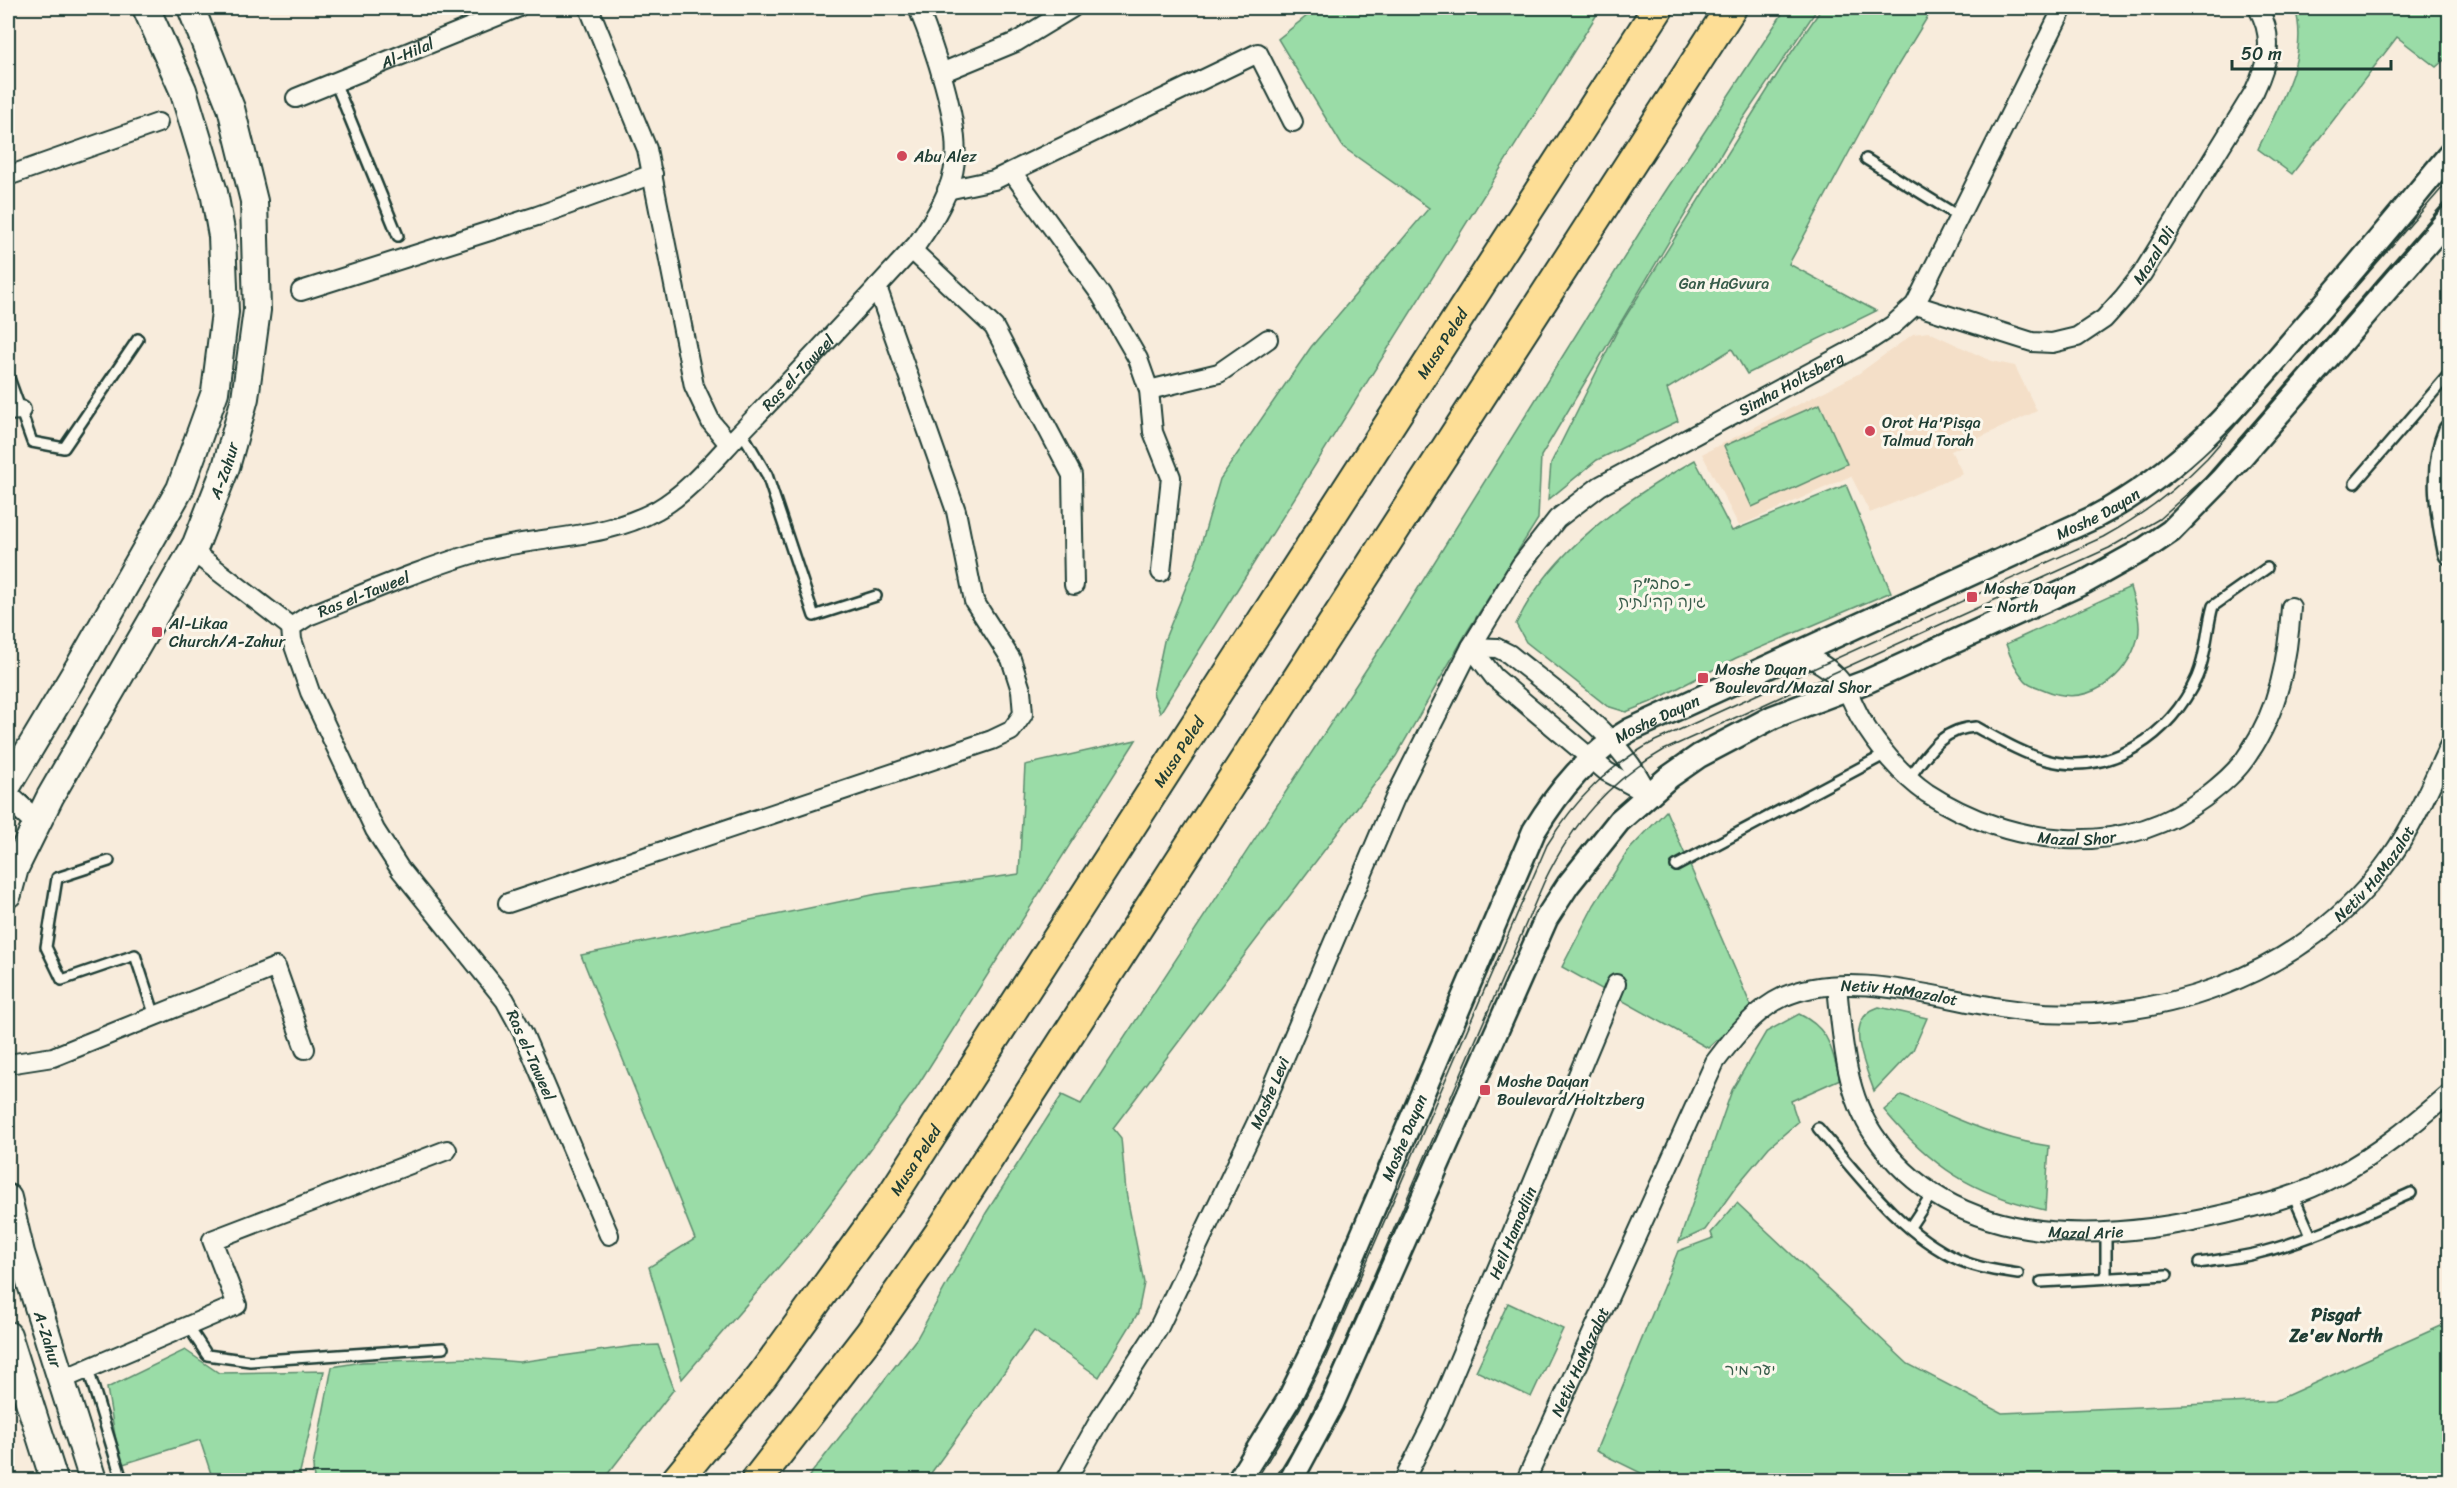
<svg xmlns="http://www.w3.org/2000/svg" width="2457" height="1488" viewBox="0 0 2457 1488" font-family="Sriracha,'Playpen Sans Hebrew',sans-serif">
	<style>
		.built { fill: #f4dfc8 }
		.green { fill: #9adca7; stroke: #5c8c6e; stroke-width: 1.5 }
		.lines { fill: none; stroke-linecap: round; stroke-linejoin: round }
		.service-casing { stroke: #1f3d34; stroke-width: 14 }
		.minor-casing { stroke: #1f3d34; stroke-width: 22 }
		.tertiary-casing { stroke: #1f3d34; stroke-width: 27 }
		.secondary-casing { stroke: #1f3d34; stroke-width: 30 }
		.trunk-casing { stroke: #1f3d34; stroke-width: 34 }
		.service { stroke: #fbf7ec; stroke-width: 9 }
		.minor { stroke: #fbf7ec; stroke-width: 18 }
		.tertiary { stroke: #fbf7ec; stroke-width: 22 }
		.secondary { stroke: #fbf7ec; stroke-width: 26 }
		.trunk { stroke: #fdde96; stroke-width: 30 }
		.tram { stroke: #1f3d34; stroke-width: 1.5 }
		.poi-dot { fill: #d1495b; stroke: #fbf7ec; stroke-width: 2 }
		.labels { text-anchor: middle; dominant-baseline: central; stroke-width: 6; stroke-linejoin: round; paint-order: stroke }
		.street-label { font-size: 16px; fill: #1f3d34; stroke: #fbf7ec }
		.poi-label { font-size: 16px; fill: #1f3d34; stroke: #fbf7ec; text-anchor: start }
		.park-label { font-size: 16px; fill: #385d4b; stroke: #fbf7ec }
		.neighbourhood-label { font-size: 18px; font-weight: bold; fill: #1f3d34; stroke: #fbf7ec }
	</style>
	<rect width="100%" height="100%" fill="#f8ecdc"/>
	<filter id="ink" filterUnits="userSpaceOnUse"><feTurbulence type="fractalNoise" baseFrequency=".0167" numOctaves="2"/><feDisplacementMap in="SourceGraphic" scale="12" xChannelSelector="R" yChannelSelector="G"/><feConvolveMatrix kernelMatrix="1 2 1 2 8 2 1 2 1" color-interpolation-filters="sRGB"/></filter>
	<g filter="url(#ink)">
		<!-- built -->
		<polygon class="built" points="1929,332 1991,361 2015,366 2037,411 1951,451 1963,474 1870,513 1851,476 1739,526 1702,454 1858,374 1913,334"/>
		<!-- green -->
		<g class="green">
			<polygon points="1317,8 1601,8 1160,713 1153,693 1164,641 1196,562 1220,479 1311,347 1429,208 1343,147 1278,39"/>
			<polygon points="1786,8 1818,8 1736,129 1541,456 1538,519 1467,632 1396,756 1113,1128 1121,1138 1126,1192 1144,1283 1138,1313 1099,1377 1034,1331 926,1480 806,1480 917,1338 986,1213 1062,1095 1081,1104 1394,627 1663,195"/>
			<polygon points="1822,8 1933,8 1881,93 1789,264 1876,311 1747,374 1732,349 1667,389 1678,421 1597,460 1548,500 1551,463 1619,327 1787,59"/>
			<path d="M2295,8H2449L2450,55L2436,67L2397,37L2292,174L2258,149C2279,104 2310,58 2295,8Z"/>
			<polygon points="1820,404 1847,464 1752,507 1724,446"/>
			<path d="M1695,460L1732,531L1846,485L1891,592L1736,658L1651,702L1626,712L1607,706L1526,642L1516,624C1552,549 1625,500 1695,460Z"/>
			<path d="M2130,587C2134,602 2142,621 2138,637C2127,679 2087,708 2045,690C2038,687 2029,685 2025,680C2015,669 2010,657 2006,644Z"/>
			<polygon points="1136,740 916,1088 809,1232 682,1379 649,1267 695,1239 581,955 877,894 1019,874 1025,765"/>
			<polygon points="1666,811 1752,1008 1708,1048 1562,967 1594,905 1628,851"/>
			<path d="M1879,1007L1927,1018L1913,1050L1874,1091C1865,1064 1842,1019 1879,1007Z"/>
			<path d="M1799,1014C1830,1029 1831,1048 1840,1079L1791,1101L1798,1122L1769,1147L1738,1184L1705,1230L1679,1242L1732,1090L1766,1032Z"/>
			<path d="M1902,1095C1950,1116 1997,1139 2049,1146L2045,1210C1973,1194 1931,1167 1884,1110Z"/>
			<polygon points="1737,1203 1908,1364 2002,1413 2275,1401 2441,1326 2449,1320 2449,1480 1655,1480 1596,1451 1678,1251 1713,1238 1711,1233"/>
			<polygon points="1508,1303 1563,1329 1531,1397 1476,1371"/>
			<polygon points="658,1345 674,1389 603,1480 314,1480 313,1466 332,1367 362,1362 470,1358 519,1362 634,1346"/>
			<polygon points="185,1350 219,1373 324,1371 300,1472 301,1480 213,1480 200,1440 120,1465 107,1388"/>
		</g>
		<g class="lines">
			<defs>
				<g id="service">
					<polyline points="335,82 398,236"/>
					<polyline points="1866,159 1958,216"/>
					<polyline points="8,375 32,442 64,448 138,339"/>
					<polyline points="741,431 767,475 814,616 876,596"/>
					<polyline points="2355,483 2450,373"/>
					<path d="M1909,778C1928,753 1942,728 1976,727C1998,739 2023,754 2046,760C2111,777 2171,735 2197,677C2207,654 2206,630 2213,606L2267,568"/>
					<polyline points="109,861 57,878 46,947 62,980 135,955 155,1016"/>
					<polyline points="1676,866 1886,754"/>
					<path d="M1818,1128C1859,1176 1900,1233 1959,1260C1978,1268 1998,1271 2018,1274"/>
					<polyline points="2293,1195 2311,1236"/>
					<polyline points="1910,1227 1933,1192"/>
					<polyline points="2106,1232 2106,1278"/>
					<path d="M2199,1263C2217,1260 2236,1258 2254,1254C2309,1241 2360,1216 2411,1193"/>
					<polyline points="2041,1282 2167,1275"/>
					<polyline points="188,1326 207,1355 250,1361 443,1348"/>
					<polyline points="88,1369 122,1480"/>
				</g>
				<g id="minor">
					<polyline points="589,8 647,149 694,386 711,422 729,444"/>
					<polyline points="941,73 1016,42 1072,8"/>
					<path id="s1" d="M296,98L517,8"/>
					<polyline points="1012,172 1101,295 1138,359 1149,390 1153,432 1171,477 1161,572"/>
					<polyline points="8,176 158,123"/>
					<polyline points="947,190 994,180 1258,53 1293,122"/>
					<polyline points="912,250 994,327 1072,475 1074,585"/>
					<polyline points="301,291 537,216 653,174"/>
					<path id="s2" d="M1915,305L2032,342L2052,343L2077,337L2104,319L2123,298L2142,274L2254,92C2268,62 2275,38 2258,8"/>
					<polyline points="1149,390 1219,373 1268,339"/>
					<polyline points="8,411 21,410"/>
					<polyline points="192,551 291,627"/>
					<path d="M1471,647L1497,648L1509,654C1560,696 1619,733 1648,794"/>
					<polyline points="1471,647 1494,677 1607,772 1648,794"/>
					<path id="s3" d="M1798,652C1810,658 1823,663 1833,673C1847,685 1852,703 1861,719C1877,746 1901,775 1927,793C2010,847 2121,860 2204,798C2221,785 2238,771 2249,753C2279,709 2288,658 2291,607"/>
					<polyline points="508,903 992,740 1011,731 1023,714 1021,690 1011,659 974,601 956,511 877,287"/>
					<path id="s4" d="M1837,986C1842,1035 1845,1093 1874,1135C1953,1252 2103,1243 2225,1214C2263,1205 2302,1195 2336,1176C2377,1155 2415,1123 2450,1093"/>
					<polyline points="8,1064 53,1057 276,967 305,1049"/>
					<path id="s5" d="M609,1235L523,1033L505,1000L400,869L375,830L310,692L292,640L291,627L308,616C366,593 425,567 486,550C542,536 605,539 657,510C689,492 715,459 740,433C800,371 858,308 917,244C934,220 952,191 955,161C960,122 933,44 918,8"/>
					<polyline points="61,1380 237,1305 212,1240 447,1150"/>
					<path id="s6" d="M1066,1480L1100,1419L1158,1329L1256,1124L1395,798L1471,647L1521,565L1557,519L1600,486L1867,342L1893,325L1915,305L2063,8"/>
					<path id="s7" d="M1404,1480L1434,1420L1616,984"/>
					<path id="s8" d="M1526,1480L1715,1062C1733,1038 1755,1010 1783,997C1847,968 1940,999 2007,1009C2149,1031 2307,977 2391,857C2415,823 2432,782 2450,744"/>
				</g>
				<g id="tertiary">
					<path d="M2450,431C2434,468 2442,515 2450,553"/>
					<polyline points="8,796 37,823"/>
					<path id="s9" d="M1239,1480L1289,1399L1315,1346L1534,831C1559,790 1588,754 1630,730L2095,517C2180,473 2239,404 2300,332C2351,274 2400,214 2450,154"/>
					<polyline points="1291,1480 1332,1404 1546,919 1568,885 1619,821 1669,777 1699,756 1773,717 1868,681 2085,582 2146,548 2171,531 2222,479 2450,217"/>
				</g>
				<g id="secondary">
					<polyline points="8,785 81,663 180,489 215,392 225,312 222,236 214,192 183,90 146,8"/>
					<path id="s10" d="M8,894L15,868L50,797L196,544L226,467L245,398L257,310L254,201L231,108L191,8"/>
					<path id="s11" d="M8,1198L21,1253L93,1480"/>
					<polyline points="8,1335 54,1480"/>
				</g>
				<g id="trunk">
					<path id="s12" d="M677,1480L762,1376L890,1199L1658,8"/>
					<polyline points="757,1480 870,1334 940,1233 1731,8"/>
				</g>
			</defs>
			<!-- service casing -->
			<use href="#service" class="service-casing"/>
			<!-- minor casing -->
			<use href="#minor" class="minor-casing"/>
			<!-- tertiary casing -->
			<use href="#tertiary" class="tertiary-casing"/>
			<!-- secondary casing -->
			<use href="#secondary" class="secondary-casing"/>
			<!-- trunk casing -->
			<use href="#trunk" class="trunk-casing"/>
			<!-- service -->
			<use href="#service" class="service"/>
			<!-- minor -->
			<use href="#minor" class="minor"/>
			<!-- tertiary -->
			<use href="#tertiary" class="tertiary"/>
			<!-- secondary -->
			<use href="#secondary" class="secondary"/>
			<!-- trunk -->
			<use href="#trunk" class="trunk"/>
			<!-- tram -->
			<g class="tram">
				<path d="M1256,1480L1300,1408L1326,1356L1547,845C1575,800 1608,766 1655,741L2103,537C2143,515 2175,491 2207,458L2450,179"/>
				<path d="M1274,1480L1297,1442L1332,1372L1544,882C1572,824 1608,782 1664,750L2109,548L2159,519L2205,478L2450,196"/>
			</g>
		</g>
	</g>
	<!-- markers -->
	<g class="poi-dot">
		<circle cx="902" cy="156" r="6"/>
		<circle cx="1870" cy="431" r="6"/>
		<rect x="1966" y="591" width="12" height="12" rx="3"/>
		<rect x="151" y="626" width="12" height="12" rx="3"/>
		<rect x="1697" y="672" width="12" height="12" rx="3"/>
		<rect x="1479" y="1084" width="12" height="12" rx="3"/>
	</g>
	<g class="labels">
		<!-- street labels -->
		<g class="street-label">
			<text stroke="none"><textPath href="#s1" startOffset="120">Al-Hilal</textPath></text>
			<text stroke="none"><textPath href="#s2" startOffset="282">Mazal Dli</textPath></text>
			<text stroke="none"><textPath href="#s12" startOffset="1371">Musa Peled</textPath></text>
			<text stroke="none"><textPath href="#s5" startOffset="1276">Ras el-Taweel</textPath></text>
			<text stroke="none"><textPath href="#s6" startOffset="1353">Simha Holtsberg</textPath></text>
			<text stroke="none"><textPath href="#s10" startOffset="477">A-Zahur</textPath></text>
			<text stroke="none"><textPath href="#s9" startOffset="1370">Moshe Dayan</textPath></text>
			<text stroke="none"><textPath href="#s5" startOffset="772">Ras el-Taweel</textPath></text>
			<text stroke="none"><textPath href="#s9" startOffset="884">Moshe Dayan</textPath></text>
			<text stroke="none"><textPath href="#s12" startOffset="885">Musa Peled</textPath></text>
			<text stroke="none"><textPath href="#s3" startOffset="354">Mazal Shor</textPath></text>
			<text stroke="none"><textPath href="#s8" startOffset="1192">Netiv HaMazalot</textPath></text>
			<text stroke="none"><textPath href="#s8" startOffset="672">Netiv HaMazalot</textPath></text>
			<text transform="translate(531 1055) rotate(66)">Ras el-Taweel</text>
			<text stroke="none"><textPath href="#s6" startOffset="438">Moshe Levi</textPath></text>
			<text stroke="none"><textPath href="#s9" startOffset="381">Moshe Dayan</textPath></text>
			<text stroke="none"><textPath href="#s12" startOffset="399">Musa Peled</textPath></text>
			<text stroke="none"><textPath href="#s4" startOffset="399">Mazal Arie</textPath></text>
			<text stroke="none"><textPath href="#s7" startOffset="270">Heil Hamodiin</textPath></text>
			<text stroke="none"><textPath href="#s11" startOffset="147">A-Zahur</textPath></text>
			<text stroke="none"><textPath href="#s8" startOffset="130">Netiv HaMazalot</textPath></text>
		</g>
		<!-- poi labels -->
		<g class="poi-label">
			<text x="914" y="156">Abu Alez</text>
			<text x="1882" y="422">Orot Ha'Pisga<tspan x="1882" dy="18">Talmud Torah</tspan></text>
			<text x="1984" y="588">Moshe Dayan<tspan x="1984" dy="18">– North</tspan></text>
			<text x="169" y="623">Al-Likaa<tspan x="169" dy="18">Church/A-Zahur</tspan></text>
			<text x="1715" y="669">Moshe Dayan<tspan x="1715" dy="18">Boulevard/Mazal Shor</tspan></text>
			<text x="1497" y="1081">Moshe Dayan<tspan x="1497" dy="18">Boulevard/Holtzberg</tspan></text>
		</g>
		<!-- park labels -->
		<g class="park-label">
			<text x="1724" y="283">Gan HaGvura</text>
			<text x="1662" y="583">סחב"ק -<tspan x="1662" dy="18">גינה קהילתית</tspan></text>
			<text x="1750" y="1369">יער מיר</text>
		</g>
		<!-- neighbourhood labels -->
		<g class="neighbourhood-label">
			<text x="2336" y="1315">Pisgat<tspan x="2336" dy="21">Ze'ev North</tspan></text>
		</g>
	</g>
	<!-- margin -->
	<rect width="2457" height="1488" fill="none" stroke="#fbf7ec" stroke-width="30"/>
	<rect x="15" y="15" width="2427" height="1458" fill="none" stroke="#1f3d34" stroke-width="2" filter="url(#ink)"/>
	<!-- scale -->
	<path d="M2232 60v9h159v-9" fill="none" stroke="#1f3d34" stroke-width="3"/>
	<text x="2241" y="60" font-size="18" fill="#1f3d34" stroke="#fbf7ec" stroke-width="4.5" paint-order="stroke">50 m</text>
</svg>
